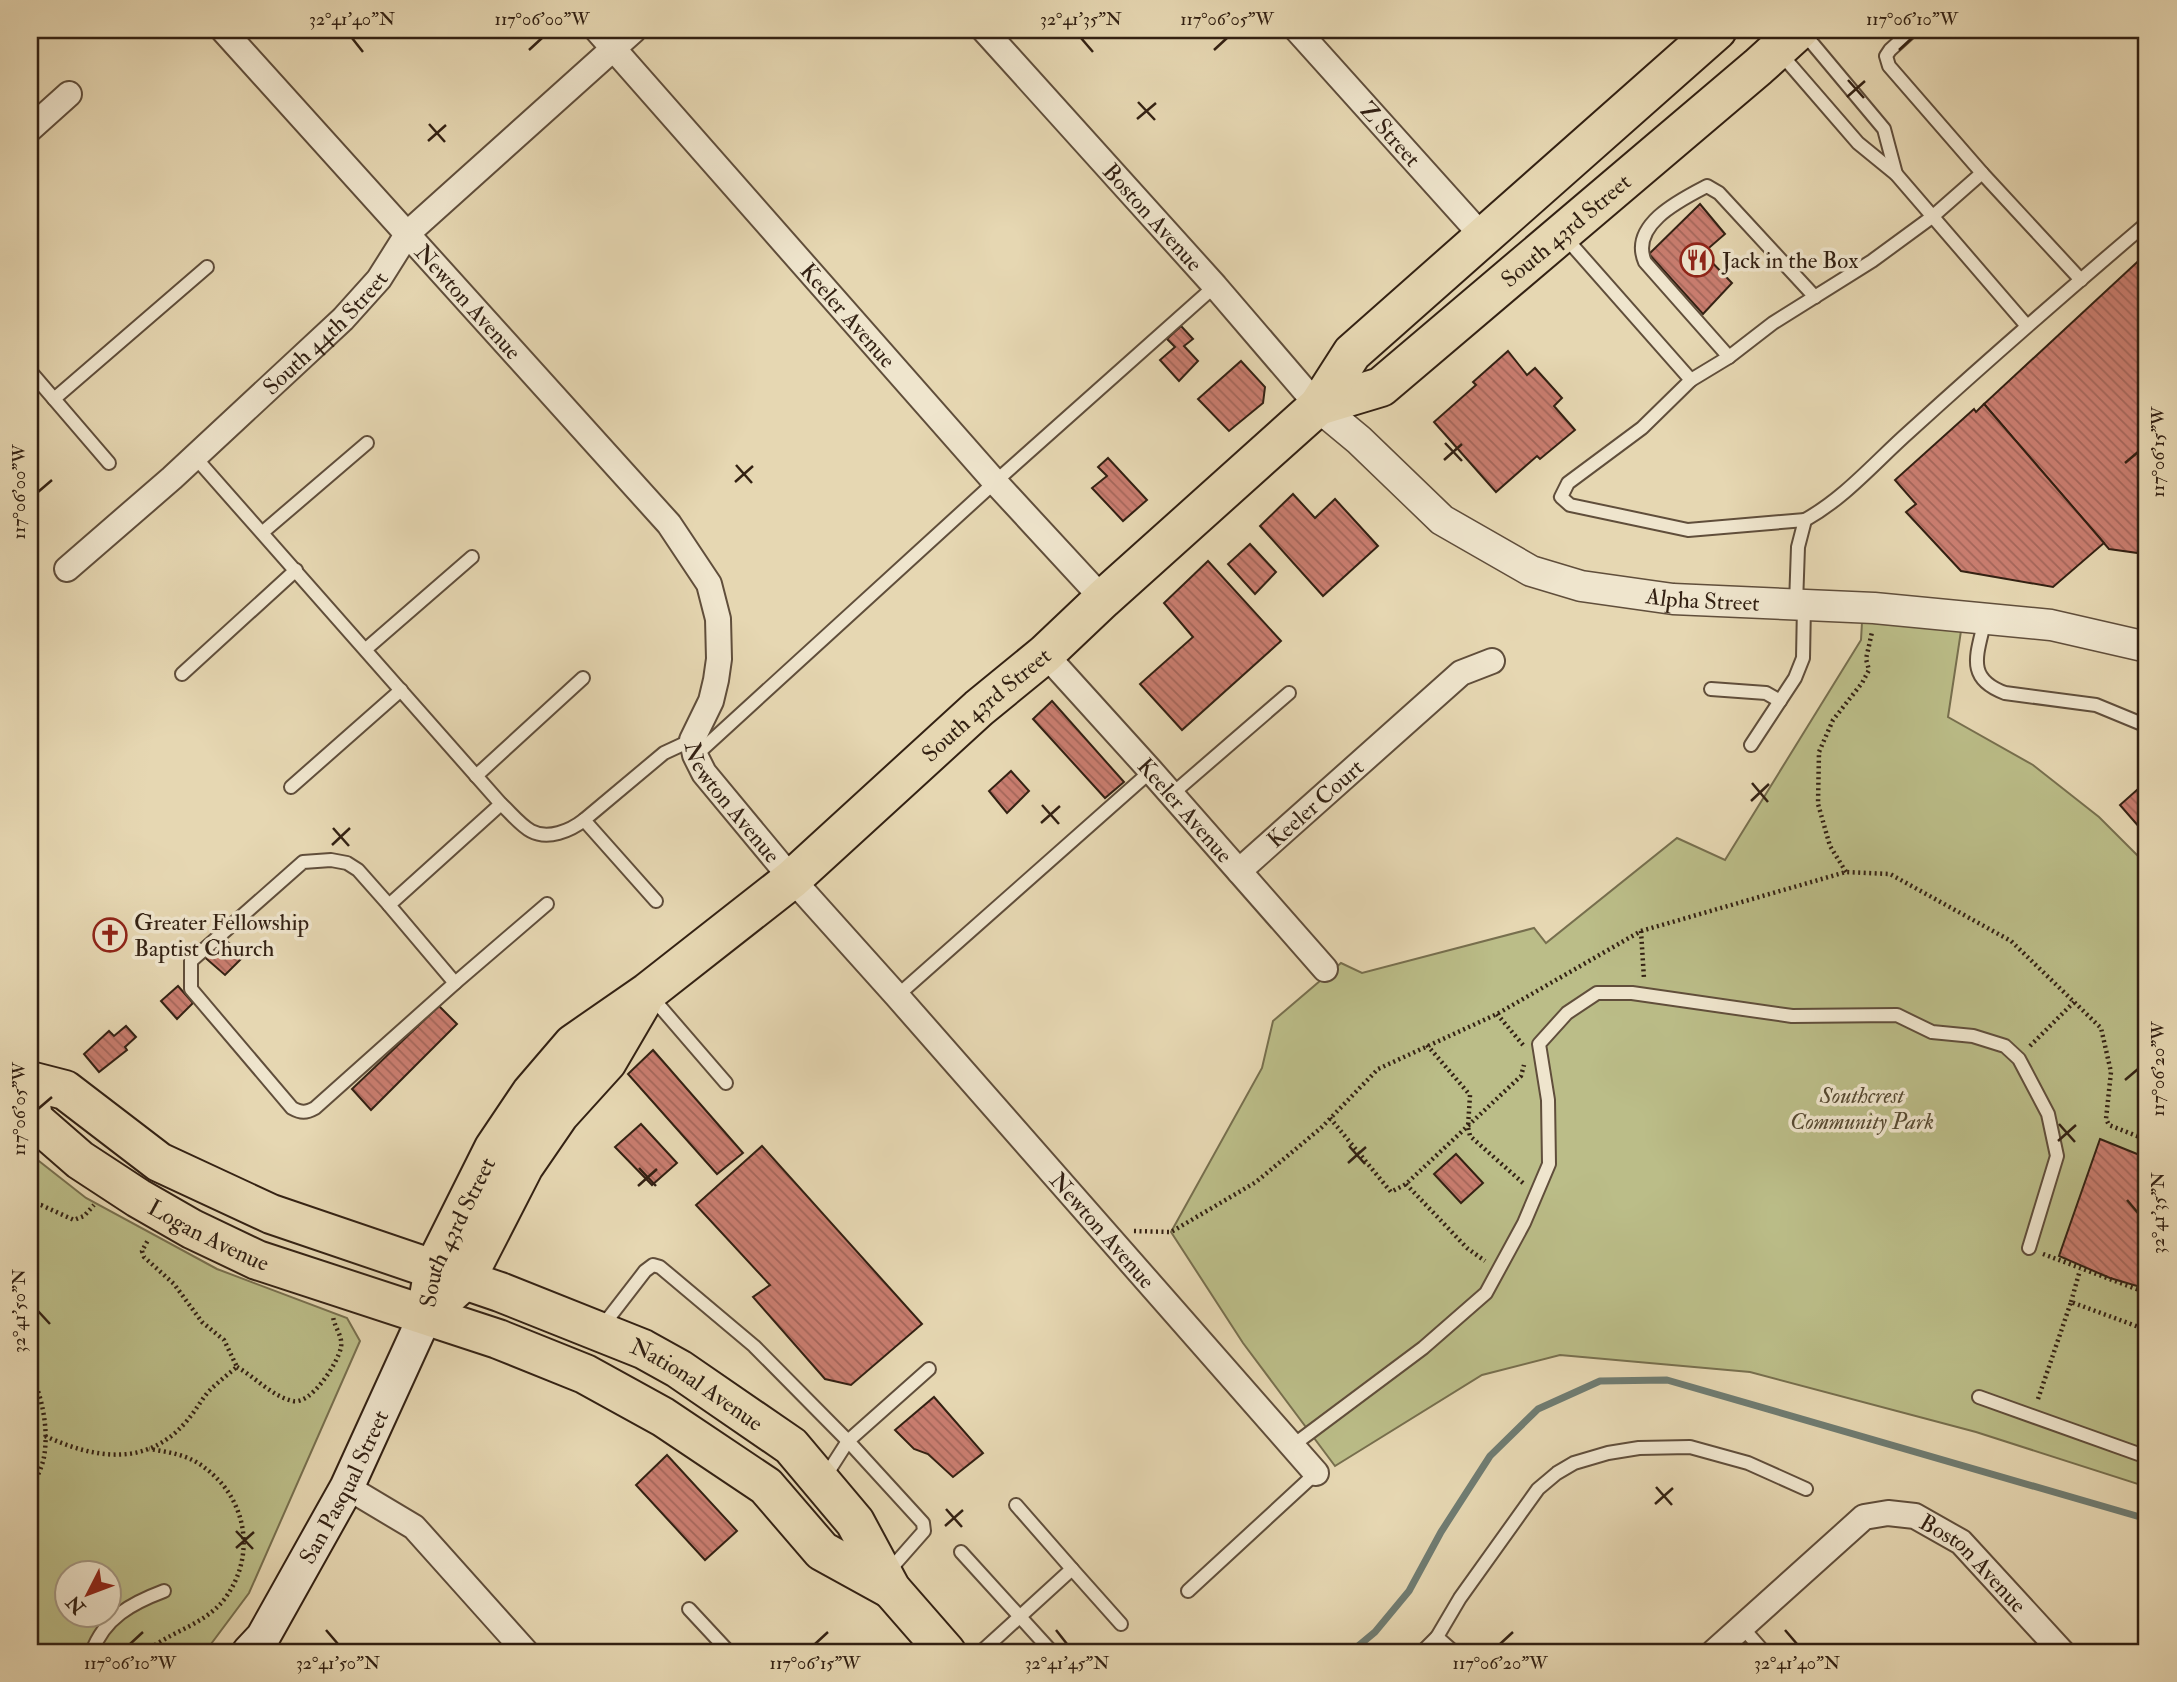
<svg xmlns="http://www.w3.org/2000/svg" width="2177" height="1682" viewBox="0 0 2177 1682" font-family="'IM FELL Double Pica',serif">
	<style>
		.park { fill: #bbbd88; stroke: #776f4e; stroke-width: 2; fill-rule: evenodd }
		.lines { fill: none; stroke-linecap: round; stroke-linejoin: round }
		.stream { stroke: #6f7c72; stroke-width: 7 }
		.building { fill: url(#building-back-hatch); stroke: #332113; stroke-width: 2 }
		.service-casing { stroke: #604e3b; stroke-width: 16 }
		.minor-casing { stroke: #604e3b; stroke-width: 28 }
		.tertiary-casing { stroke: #604e3b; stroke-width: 33 }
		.secondary-casing { stroke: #332113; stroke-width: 37 }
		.primary-casing { stroke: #332113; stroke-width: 42 }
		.path { stroke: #332113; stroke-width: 4.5; stroke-dasharray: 2 3.5; stroke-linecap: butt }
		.service { stroke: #efe5cd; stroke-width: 12 }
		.minor { stroke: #efe5cd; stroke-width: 24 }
		.tertiary { stroke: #efe5cd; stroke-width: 30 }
		.secondary { stroke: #efe5cd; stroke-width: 33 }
		.primary { stroke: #e6d7b2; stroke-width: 38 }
		.ticks { fill: none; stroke: #332113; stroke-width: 2.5 }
		.labels { text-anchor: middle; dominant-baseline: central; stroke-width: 7; stroke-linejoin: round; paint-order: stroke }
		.street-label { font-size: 23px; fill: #332113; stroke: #efe5cd }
		.poi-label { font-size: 23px; fill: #332113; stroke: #efe5cd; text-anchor: start }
		.park-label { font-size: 23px; font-style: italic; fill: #554830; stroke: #efe5cd }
		.neatline { fill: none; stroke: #332113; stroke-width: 2.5 }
		.ticks-label { font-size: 18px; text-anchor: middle; fill: #332113 }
	</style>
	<defs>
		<pattern id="building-back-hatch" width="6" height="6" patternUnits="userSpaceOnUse" patternTransform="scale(1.75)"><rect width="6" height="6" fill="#c97d6f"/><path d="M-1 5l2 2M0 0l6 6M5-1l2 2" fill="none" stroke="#a4665a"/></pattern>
	</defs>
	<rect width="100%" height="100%" fill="#e6d7b2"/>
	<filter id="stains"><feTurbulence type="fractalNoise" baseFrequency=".00286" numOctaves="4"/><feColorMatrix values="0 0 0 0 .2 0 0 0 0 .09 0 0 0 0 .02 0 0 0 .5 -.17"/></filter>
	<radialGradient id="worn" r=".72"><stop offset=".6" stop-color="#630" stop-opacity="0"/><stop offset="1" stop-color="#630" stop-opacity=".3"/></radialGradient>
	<!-- park -->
	<g class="park">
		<polygon points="1862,622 1961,631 1948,717 2033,765 2099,817 2147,865 2147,1487 1976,1432 1750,1372 1560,1355 1482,1375 1335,1466 1243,1343 1171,1232 1262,1068 1273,1021 1341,963 1362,973 1534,928 1546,943 1677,838 1725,860 1861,640"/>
		<path d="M30,1154L86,1198L217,1269L347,1318L360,1341L249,1593L205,1652H30ZM66,1574H108V1616H66Z"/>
	</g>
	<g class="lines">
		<!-- stream -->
		<polyline class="stream" points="1351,1652 1375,1632 1409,1591 1441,1532 1490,1456 1538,1409 1600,1381 1667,1380 2147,1519"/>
	</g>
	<!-- building -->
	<g class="building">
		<polygon points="1700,204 1725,234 1703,253 1732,283 1703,314 1649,254"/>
		<polygon points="2147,253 2147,540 2145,540 2145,554 2109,549 1984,404"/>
		<polygon points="1181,326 1193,339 1184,346 1198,361 1179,381 1160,360 1175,347 1167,339"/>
		<polygon points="1508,351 1527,375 1535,368 1562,398 1554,406 1575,430 1540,459 1537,456 1496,492 1434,422 1476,385 1473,382"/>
		<polygon points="1241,361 1265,387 1263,403 1229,431 1198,399"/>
		<polygon points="1984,404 2104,543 2053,587 1961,571 1906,512 1916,504 1895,480 1974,409 1976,412"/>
		<polygon points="1108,458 1147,500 1123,521 1092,488 1107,476 1098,467"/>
		<polygon points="1293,494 1315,518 1335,499 1378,546 1323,596 1260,526"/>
		<polygon points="1250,544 1276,572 1255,594 1228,564"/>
		<polygon points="1208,561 1281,641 1182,730 1140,684 1193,637 1164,603"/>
		<polygon points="1052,701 1124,782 1105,798 1033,719"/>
		<polygon points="1011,771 1029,791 1007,813 989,791"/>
		<polygon points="2147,781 2147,836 2120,805"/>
		<polygon points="221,936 244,956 225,975 201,954"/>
		<polygon points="178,986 193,1003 177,1019 161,1001"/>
		<polygon points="439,1006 457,1024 371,1110 352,1089"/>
		<polygon points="126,1026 136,1037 125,1047 127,1050 99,1072 84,1054 109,1031 114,1036"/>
		<polygon points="653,1050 743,1153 717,1174 628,1074"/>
		<polygon points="641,1124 677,1163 652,1185 615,1147"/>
		<polygon points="2100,1139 2147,1158 2147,1289 2110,1278 2059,1256"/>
		<polygon points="762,1146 922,1324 851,1385 825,1379 753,1297 770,1285 696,1205"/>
		<polygon points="1456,1154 1483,1183 1461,1203 1434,1174"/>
		<polygon points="934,1397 983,1453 953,1477 928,1454 914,1449 895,1430"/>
		<polygon points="667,1455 737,1531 705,1560 636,1485"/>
	</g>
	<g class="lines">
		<defs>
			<g id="service">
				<polyline points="1912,30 1890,50 1886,56 1889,66 1982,173 2081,280"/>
				<polyline points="1802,31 1884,129 1896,174"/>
				<polyline points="1780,53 1858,143 1896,174 2027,326"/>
				<polyline points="1564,236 1691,380 1642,428 1568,483 1561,497 1570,505 1688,530 1805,520"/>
				<path d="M1729,357L1645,262C1629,225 1680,200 1707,186L1719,193L1815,297"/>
				<polyline points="30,371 109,463"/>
				<polyline points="1691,380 1729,357 1773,323 1872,261 1932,217 1982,173"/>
				<polyline points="54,399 207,267"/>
				<polyline points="194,456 501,804"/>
				<polyline points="263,532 367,443"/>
				<path d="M1796,604L1798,547L1805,520C1846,497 1875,462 1910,431C1988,360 2067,291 2147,223"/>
				<path d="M1985,619C1978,653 1964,678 2005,693L2096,705L2147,726"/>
				<polyline points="366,649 472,557"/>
				<polyline points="182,674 296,570"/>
				<polyline points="1711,689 1766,693 1780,701"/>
				<polyline points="1751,745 1795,678 1803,658 1804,605"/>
				<polyline points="696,755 995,482 1215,286"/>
				<polyline points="476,776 583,678"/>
				<polyline points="291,787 401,690"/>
				<polyline points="1171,795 1289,693"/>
				<polyline points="656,901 584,820 664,753 692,740"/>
				<path d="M547,904L455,983L389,905L501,804C510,812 520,825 531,831C548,840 570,831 584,820"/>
				<path d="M389,905L358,870L347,863L331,860L303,862L191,961V989L292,1108C301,1113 306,1113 315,1108L455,983"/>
				<polyline points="650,995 726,1083"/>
				<polyline points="897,996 1151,771"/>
				<polyline points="601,1328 645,1271 653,1265 660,1267 754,1346 848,1441 923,1523 924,1531 887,1573"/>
				<polyline points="1979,1397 2147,1457"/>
				<polyline points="1292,1446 1423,1348 1486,1293 1524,1223 1549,1164 1548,1100 1539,1044 1567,1013 1597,993 1632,993 1792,1016 1897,1015 1932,1032 1973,1036 2005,1046 2019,1059 2048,1114 2057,1156 2029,1248"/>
				<polyline points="823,1480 848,1441 929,1369"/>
				<polyline points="1016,1505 1072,1569"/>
				<polyline points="961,1552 1052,1652"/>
				<polyline points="1188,1591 1316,1473"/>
				<polyline points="689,1609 729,1652"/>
				<polyline points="1742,1627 1764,1652"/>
				<polyline points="1437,1637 1460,1598 1538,1489 1557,1473 1574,1463 1608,1453 1639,1448 1690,1447 1748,1463 1806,1489"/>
				<path d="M92,1652C104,1618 132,1603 164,1591"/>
				<polyline points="981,1652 1072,1569 1121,1624"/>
				<polyline points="1422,1652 1437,1637 1454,1652"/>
			</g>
			<g id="minor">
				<path id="s1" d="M223,30L669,524L709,584L718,619L719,659L716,680L711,701L692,740L695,755L704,773L792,879L897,996L1316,1473"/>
				<path id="s2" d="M597,30L995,482L1103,599"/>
				<path id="s3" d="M984,30L1215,286L1318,406"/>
				<path id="s4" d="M1297,30L1484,238"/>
				<polyline points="30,129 69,94"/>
				<path id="s5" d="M67,569L172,478L343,319L379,279L408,233L634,30"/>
				<path id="s6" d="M1045,654L1151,771L1325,969"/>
				<path id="s7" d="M1239,871L1461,673L1492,661"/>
				<polyline points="347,1487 414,1527 526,1652"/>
				<path id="s8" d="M1714,1652L1864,1517L1888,1513L1915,1516L1961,1542L2062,1652"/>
			</g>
			<g id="tertiary">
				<path id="s9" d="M1318,406L1359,440L1442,520L1531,571L1581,586L1673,599L1874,608L2051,625L2147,647"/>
			</g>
			<g id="secondary">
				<path id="s10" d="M249,1652L263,1637L347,1487L426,1314"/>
			</g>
			<g id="primary">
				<path id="s11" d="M1318,406L1381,387L1758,67L1799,30"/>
				<path id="s12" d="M30,1081L65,1090L159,1162L271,1214L500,1292L643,1349L679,1369L791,1446L855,1522L891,1589L946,1652"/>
				<path id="s13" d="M30,1098L33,1119L80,1160L138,1198L192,1229L257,1260L498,1339L585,1374L663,1417L766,1486L822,1551L891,1589"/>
				<polyline points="446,1297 466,1279 524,1166 559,1115 607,1062 642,1002"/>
				<path id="s14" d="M426,1314L434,1268L494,1148L531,1093L573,1044L648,992L792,879L979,708L1045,654L1103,599L1318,406L1352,353L1717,30"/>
			</g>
		</defs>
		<!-- service casing -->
		<use href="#service" class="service-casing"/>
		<!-- minor casing -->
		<use href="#minor" class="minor-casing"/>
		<!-- tertiary casing -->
		<use href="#tertiary" class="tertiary-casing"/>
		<!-- secondary casing -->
		<use href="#secondary" class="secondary-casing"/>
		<!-- primary casing -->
		<use href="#primary" class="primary-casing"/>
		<!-- path -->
		<g class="path">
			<polyline points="1846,872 1830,846 1818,804 1819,752 1833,720 1862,683 1869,670 1866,659 1872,632"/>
			<polyline points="1641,931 1644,979"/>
			<polyline points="1497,1014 1523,1045"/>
			<polyline points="1427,1045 1470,1095 1468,1127 1470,1136 1523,1183"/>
			<polyline points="2030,1046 2074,1002"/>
			<polyline points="1330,1118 1391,1192 1406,1184 1521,1076 1524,1065"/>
			<polyline points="1406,1184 1467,1248 1485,1261"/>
			<polyline points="30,1204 41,1205 74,1220 84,1216 94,1205"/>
			<polyline points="1134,1231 1171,1232 1256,1182 1321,1128 1378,1069 1497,1014 1641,931 1846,872 1890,874 2011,941 2101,1028 2111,1072 2106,1119 2109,1125 2147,1140"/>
			<polyline points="2043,1254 2147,1293"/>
			<polyline points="2071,1302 2080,1270"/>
			<path d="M237,1367C255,1377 273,1397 293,1401C311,1405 338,1363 341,1347C343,1336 334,1327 333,1316"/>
			<path d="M30,1371C42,1396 49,1428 44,1457C42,1468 35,1481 30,1492"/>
			<polyline points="2038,1399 2071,1302 2147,1330"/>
			<path d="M45,1436C93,1458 145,1468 185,1423C194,1413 200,1402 208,1392C217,1383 227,1375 237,1367L224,1340L202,1322L174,1284L144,1257L142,1251L148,1240"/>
			<path d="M146,1652C170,1631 206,1625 226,1597C256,1555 247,1499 205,1468C189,1455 169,1452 149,1449"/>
		</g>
		<!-- service -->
		<use href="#service" class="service"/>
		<!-- minor -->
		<use href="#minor" class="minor"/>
		<!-- tertiary -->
		<use href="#tertiary" class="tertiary"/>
		<!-- secondary -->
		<use href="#secondary" class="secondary"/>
		<!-- primary -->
		<use href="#primary" class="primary"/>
	</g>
	<!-- ticks -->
	<path class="ticks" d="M352,38L363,52M1081,38L1093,52M529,50L542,38M1214,50L1227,38M1899,50L1912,38M1848,80L1864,98M1847,97L1865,81M1138,102L1155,120M1137,119L1156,103M429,124L445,142M428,141L446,125M1445,443L1462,461M1444,460L1462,444M2125,463L2138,452M736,465L752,483M735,482L753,466M38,492L52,480M1752,783L1768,802M1751,801L1769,784M1042,805L1059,824M1041,823L1060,806M333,828L349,846M332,845L350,828M2125,1080L2138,1069M38,1109L52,1097M2059,1124L2075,1142M2058,1141L2076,1125M1349,1146L1365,1164M1348,1163L1366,1147M639,1168L656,1186M638,1186L657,1169M2127,1200L2138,1213M38,1311L50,1324M1656,1487L1672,1505M1655,1504L1673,1488M946,1509L962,1527M945,1526L963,1510M236,1531L253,1549M236,1548L254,1532M326,1630L338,1644M1056,1630L1067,1644M1785,1630L1797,1644M130,1644L143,1632M815,1644L828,1632M1500,1644L1513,1632"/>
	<!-- icons -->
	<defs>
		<symbol id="restaurant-ring" viewBox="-11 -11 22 22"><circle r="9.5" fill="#efe5cd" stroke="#8f2418" stroke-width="1.5"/><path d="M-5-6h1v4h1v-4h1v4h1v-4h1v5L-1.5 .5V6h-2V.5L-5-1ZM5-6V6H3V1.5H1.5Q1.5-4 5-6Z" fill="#8f2418"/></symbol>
		<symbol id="church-ring" viewBox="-11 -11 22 22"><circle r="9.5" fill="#efe5cd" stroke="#8f2418" stroke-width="1.5"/><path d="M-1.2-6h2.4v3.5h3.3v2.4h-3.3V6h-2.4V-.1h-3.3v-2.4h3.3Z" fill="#8f2418"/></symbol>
	</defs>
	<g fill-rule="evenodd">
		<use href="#restaurant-ring" x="1678" y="241" width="38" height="38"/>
		<use href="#church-ring" x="91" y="916" width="38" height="38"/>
	</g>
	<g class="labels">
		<!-- street labels -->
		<g class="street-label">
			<text stroke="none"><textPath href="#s4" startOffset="140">Z Street</textPath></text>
			<text stroke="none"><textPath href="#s3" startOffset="252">Boston Avenue</textPath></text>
			<text stroke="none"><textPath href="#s11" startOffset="308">South 43rd Street</textPath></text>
			<text stroke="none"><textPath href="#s1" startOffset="366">Newton Avenue</textPath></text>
			<text stroke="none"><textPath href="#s2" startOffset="380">Keeler Avenue</textPath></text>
			<text stroke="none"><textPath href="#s5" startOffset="350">South 44th Street</textPath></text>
			<text stroke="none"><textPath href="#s9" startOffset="446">Alpha Street</textPath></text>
			<text stroke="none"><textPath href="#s14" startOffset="847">South 43rd Street</textPath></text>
			<text stroke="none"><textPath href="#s1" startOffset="975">Newton Avenue</textPath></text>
			<text stroke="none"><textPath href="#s7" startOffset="102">Keeler Court</textPath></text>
			<text stroke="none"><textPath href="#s6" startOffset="210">Keeler Avenue</textPath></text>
			<text stroke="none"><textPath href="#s14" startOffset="88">South 43rd Street</textPath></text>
			<text stroke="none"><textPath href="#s1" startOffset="1542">Newton Avenue</textPath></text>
			<text stroke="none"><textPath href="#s13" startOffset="233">Logan Avenue</textPath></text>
			<text stroke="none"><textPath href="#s12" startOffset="738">National Avenue</textPath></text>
			<text stroke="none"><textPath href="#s10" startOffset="191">San Pasqual Street</textPath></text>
			<text stroke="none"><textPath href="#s8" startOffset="329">Boston Avenue</textPath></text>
		</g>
		<!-- poi labels -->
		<g class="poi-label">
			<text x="1722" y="260">Jack in the Box</text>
			<text x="134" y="922">Greater Fellowship<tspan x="134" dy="26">Baptist Church</tspan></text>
		</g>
		<!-- park labels -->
		<g class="park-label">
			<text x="1862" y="1095">Southcrest<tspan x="1862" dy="26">Community Park</tspan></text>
		</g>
	</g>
	<!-- margin -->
	<rect width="2177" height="1682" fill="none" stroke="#e6d7b2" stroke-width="77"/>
	<!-- north arrow -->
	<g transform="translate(88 1594) rotate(228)"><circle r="33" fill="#efe5cd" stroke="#a49783" stroke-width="2"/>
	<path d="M0-5L12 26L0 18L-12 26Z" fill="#8f2418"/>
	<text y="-10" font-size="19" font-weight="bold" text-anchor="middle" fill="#332113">N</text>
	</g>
	<rect x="38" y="38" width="2100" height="1606" class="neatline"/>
	<g class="ticks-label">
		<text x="352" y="25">32°41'40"N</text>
		<text x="542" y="25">117°06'00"W</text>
		<text x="1081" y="25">32°41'35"N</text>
		<text x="1227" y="25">117°06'05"W</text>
		<text x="1912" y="25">117°06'10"W</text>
		<text transform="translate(2158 452) rotate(-90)" y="6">117°06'15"W</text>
		<text transform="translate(19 492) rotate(-90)" y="6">117°06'00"W</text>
		<text transform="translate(2158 1069) rotate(-90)" y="6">117°06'20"W</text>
		<text transform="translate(19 1109) rotate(-90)" y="6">117°06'05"W</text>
		<text transform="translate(2158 1213) rotate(-90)" y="6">32°41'35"N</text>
		<text transform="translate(19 1311) rotate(-90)" y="6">32°41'50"N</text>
		<text x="130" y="1669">117°06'10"W</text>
		<text x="338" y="1669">32°41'50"N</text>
		<text x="815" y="1669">117°06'15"W</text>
		<text x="1067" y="1669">32°41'45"N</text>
		<text x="1500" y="1669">117°06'20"W</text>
		<text x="1797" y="1669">32°41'40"N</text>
	</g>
	<rect width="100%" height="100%" filter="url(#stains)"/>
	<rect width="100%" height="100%" fill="url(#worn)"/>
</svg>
